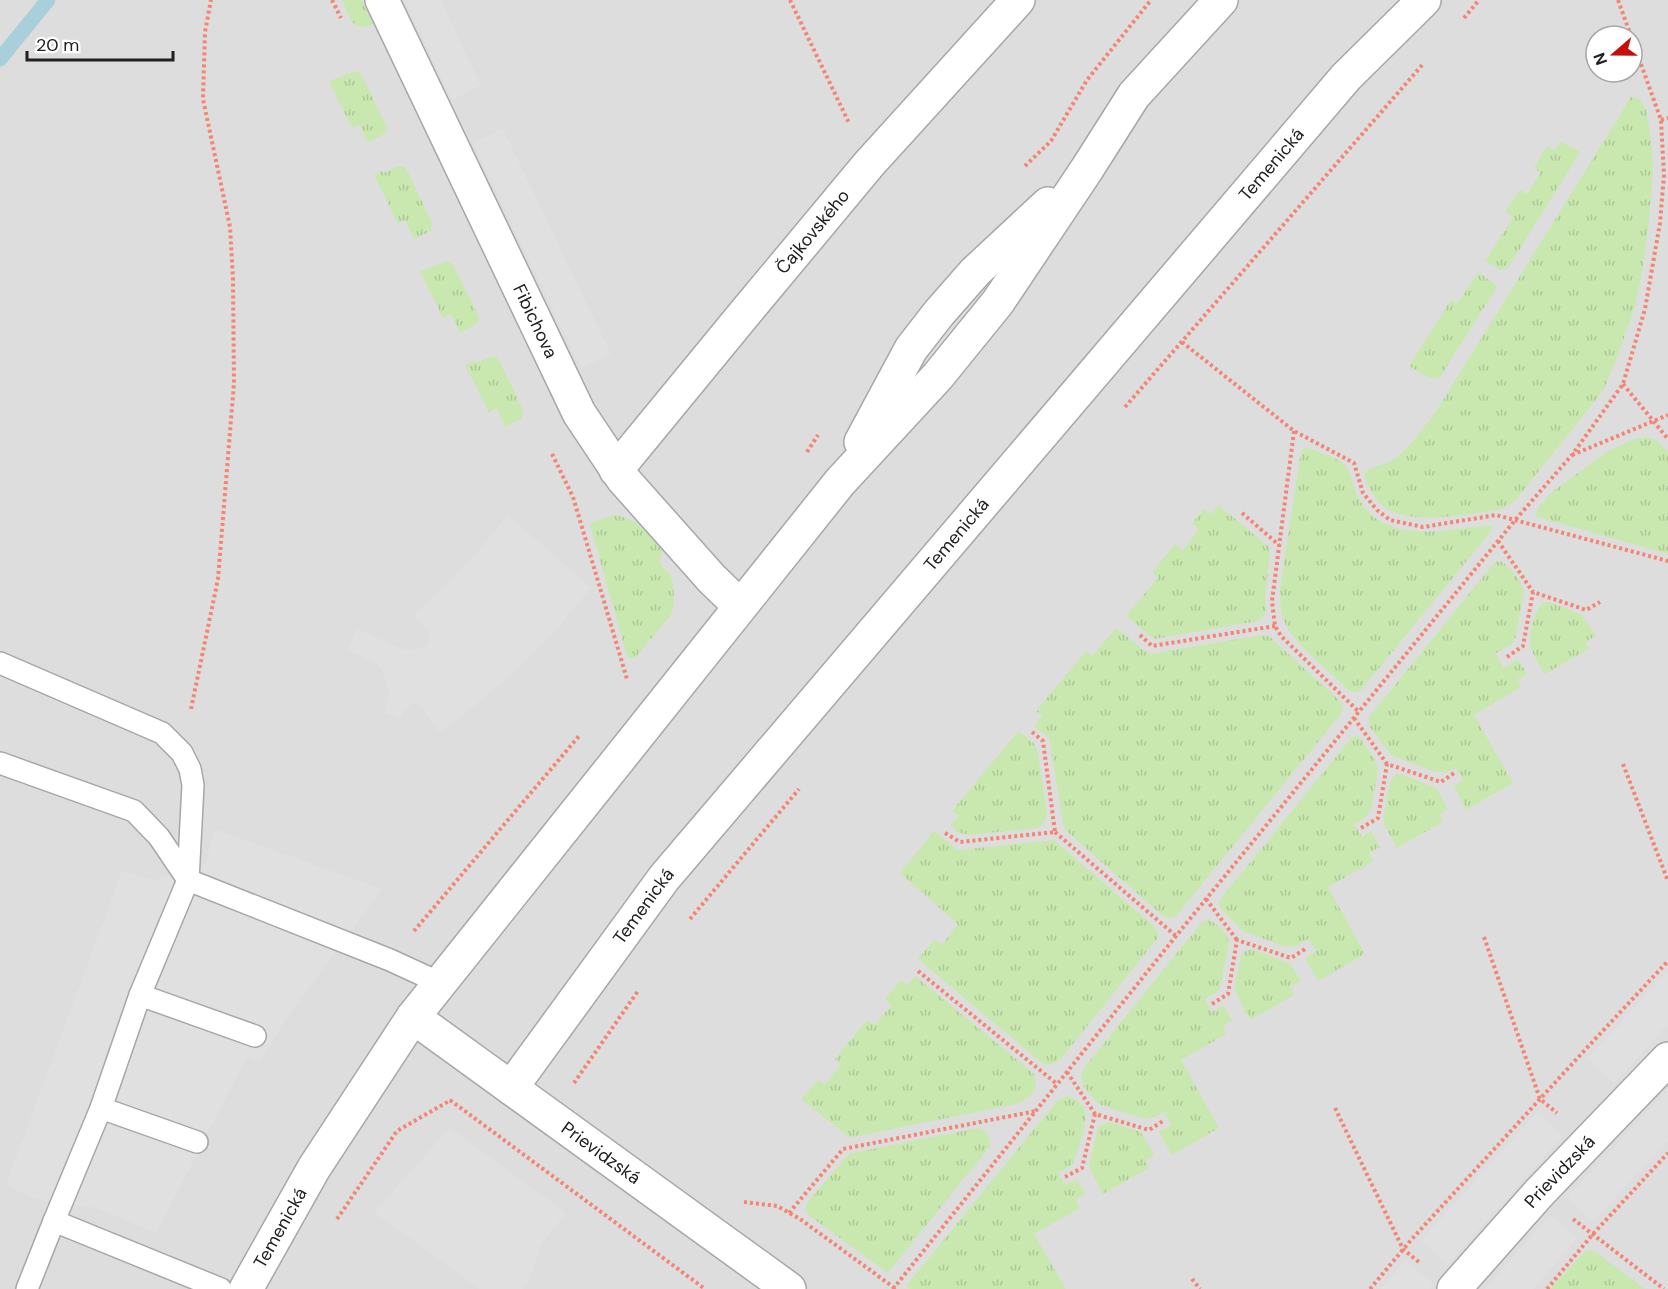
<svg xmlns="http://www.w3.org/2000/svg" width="1668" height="1289" viewBox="0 0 1668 1289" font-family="'DM Sans',sans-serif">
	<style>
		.residential { fill: #dedddd; fill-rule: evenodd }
		.grass { fill: url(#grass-tufts) }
		.parking { fill: #e0e0e0 }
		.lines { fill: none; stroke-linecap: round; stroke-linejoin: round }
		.stream { stroke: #a9cfdb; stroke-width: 15 }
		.service-casing { stroke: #a7a7a7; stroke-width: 24 }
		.minor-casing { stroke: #a7a7a7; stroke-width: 36 }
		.tertiary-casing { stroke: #a7a7a7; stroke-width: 36 }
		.path { stroke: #f48474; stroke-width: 4; stroke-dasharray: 3 3; stroke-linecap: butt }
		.service { stroke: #fff; stroke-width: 21 }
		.minor { stroke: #fff; stroke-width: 33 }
		.tertiary { stroke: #fff; stroke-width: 33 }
		.labels { text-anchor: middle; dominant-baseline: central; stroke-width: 5; stroke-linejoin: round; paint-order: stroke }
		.street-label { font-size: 18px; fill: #202020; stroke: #fff }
	</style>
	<defs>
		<pattern id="grass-tufts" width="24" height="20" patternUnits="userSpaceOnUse" patternTransform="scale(1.5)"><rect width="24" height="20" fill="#c9e8af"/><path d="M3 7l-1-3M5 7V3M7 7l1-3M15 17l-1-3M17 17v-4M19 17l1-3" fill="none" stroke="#acc796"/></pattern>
	</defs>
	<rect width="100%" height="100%" fill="#f0ede7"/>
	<!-- residential -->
	<path class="residential" d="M0,0H1668V1289H0ZM1596,36H1632V72H1596Z"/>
	<!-- grass -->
	<g class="grass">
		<path d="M342,0H362L373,24C352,35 350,16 342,0Z"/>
		<polygon points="355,71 359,72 362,76 386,125 386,133 368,143 359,124 352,128 329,81"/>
		<path d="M1631,97C1639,97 1646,106 1647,114L1652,149L1653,171L1649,221L1644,260L1635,306L1618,355L1604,389L1596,400L1514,502L1502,509C1470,513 1405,529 1380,503C1372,495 1368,485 1364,475C1370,464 1383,466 1393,460C1409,450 1423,427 1435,413Z"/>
		<polygon points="1561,141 1580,152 1579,154 1508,268 1500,270 1485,261 1513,217 1506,212 1506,210 1520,190 1527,194 1541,172 1534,168 1547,146 1555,150"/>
		<path d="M397,166L405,167L408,172L433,225C431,233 422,235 414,239L405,220L398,224L374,175L382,171L384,173Z"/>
		<polygon points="447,261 453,265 478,315 479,321 476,324 460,333 451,314 443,318 420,271"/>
		<path d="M1478,272L1496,285L1497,287L1440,377C1430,383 1419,371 1409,366L1451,300L1458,303Z"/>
		<polygon points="493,356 497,357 499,360 523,410 522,418 505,427 497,408 489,412 465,365 474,361 475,363"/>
		<polygon points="1645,437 1656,440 1668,451 1668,554 1537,517 1536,514 1537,510 1552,492 1608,451 1634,439"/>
		<path d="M1304,448H1309C1318,452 1341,459 1346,466C1352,475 1353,488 1358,497C1383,546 1446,530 1489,525L1492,526V530L1361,690L1355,693L1349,690C1331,673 1292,642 1284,621C1280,611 1280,599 1280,588L1301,452Z"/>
		<polygon points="1218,505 1268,546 1270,551 1265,598 1266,610 1264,616 1258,621 1154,639 1126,616 1158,578 1152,572 1175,544 1183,550 1199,529 1192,523 1204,509 1211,514"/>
		<path d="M614,515C634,517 651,534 667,546C665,549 660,554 660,559C658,566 667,569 670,575C675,585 675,604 671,615L635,658H629L627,656L590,525L597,520Z"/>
		<path d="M1500,561C1510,565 1521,581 1524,591L1515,640L1511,644L1495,654L1504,668L1518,659L1527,674L1517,680L1521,687L1474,715L1513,783L1466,810L1454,786L1463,780L1456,768L1446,772H1436L1391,755L1370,727L1369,717L1495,562Z"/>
		<path d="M1544,602L1552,603L1582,615L1596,636L1585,642L1589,649L1545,674C1540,666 1534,657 1531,648C1527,637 1535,608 1544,602Z"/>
		<polygon points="1116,628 1149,654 1262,635 1269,636 1341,702 1343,707 1340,715 1176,916 1170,918 1163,916 1064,829 1049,738 1034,726 1042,716 1036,711 1086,651 1092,656"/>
		<path d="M1018,731L1034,743L1038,753L1047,814C1046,821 1043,824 1037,828L968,835L958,832L950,825L959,816L952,811Z"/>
		<polygon points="1357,736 1361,739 1375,759 1378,770 1371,810 1364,819 1354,824 1362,837 1371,831 1380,847 1369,853 1374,861 1328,887 1365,954 1318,981 1305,958 1316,951 1308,939 1296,946 1285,947 1243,931 1221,909 1219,903 1222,897 1352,737"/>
		<polygon points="1398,774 1401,774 1436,788 1448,809 1439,815 1443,822 1397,848 1384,824 1384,813 1390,782 1393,777"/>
		<polygon points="934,831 958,850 1054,840 1154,926 1158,932 1157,939 1060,1060 1051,1065 1042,1063 918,959 935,939 942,945 958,924 900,873"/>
		<path d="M1207,919C1217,923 1227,933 1229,943L1220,988L1217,992L1205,999L1212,1012L1223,1005L1232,1020L1223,1026L1226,1034L1181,1060L1219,1128L1172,1155L1159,1132L1171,1125L1164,1112L1154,1117L1145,1119L1098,1104L1083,1086L1081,1076L1084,1068L1201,923Z"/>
		<polygon points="1252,949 1288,963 1292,966 1301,981 1290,987 1294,995 1250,1020 1235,991 1235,985 1241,956 1244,952"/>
		<path d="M915,976L1033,1073C1040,1087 1033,1096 1020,1103L854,1137H849L801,1099L818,1080L824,1085L841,1065L835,1059L867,1020L875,1025L891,1005L885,999L901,980L908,985Z"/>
		<path d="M1068,1096C1074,1099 1080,1102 1084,1108C1090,1119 1078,1149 1074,1161L1071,1166L1058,1173L1066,1185L1077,1179L1086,1194L1075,1200L1080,1208L1034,1234L1066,1289H911L906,1286L1057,1101Z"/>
		<polygon points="1110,1122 1138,1131 1142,1134 1154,1155 1145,1161 1149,1168 1103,1194 1091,1171 1089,1165 1098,1128 1101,1125"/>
		<path d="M978,1128C987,1130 990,1137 990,1146L888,1273L807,1214L805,1210L807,1203L846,1157L852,1153Z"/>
		<polygon points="1592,1250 1597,1253 1645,1289 1550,1289 1584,1252"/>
	</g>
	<!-- parking -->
	<g class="parking">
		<polygon points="404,0 441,0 481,85 452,100"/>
		<polygon points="503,129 611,354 581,368 473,143"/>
		<polygon points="508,515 591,588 554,632 514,672 462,716 439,732 419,704 412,704 406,709 401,719 384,712 388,701 389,692 382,670 376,663 348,650 357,629 402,649 416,650 425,647 430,642 428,632 414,614 443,588 474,556"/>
		<polygon points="215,829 382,889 286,1019 260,1062 247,1057 156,1233 93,1207 34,1198 6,1185 122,871 154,880 205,864"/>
		<polygon points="1668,971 1668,1024 1614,1084 1587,1059"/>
		<polygon points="1668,1089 1668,1141 1593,1222 1567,1197"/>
		<polygon points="1537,1112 1563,1136 1447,1265 1421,1241"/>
		<polygon points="450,1128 566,1213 542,1243 528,1281 522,1289 480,1289 374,1212"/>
		<polygon points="1550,1215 1577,1238 1533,1289 1485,1289"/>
		<polygon points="1405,1260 1434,1284 1430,1289 1381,1289"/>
	</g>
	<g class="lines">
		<!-- stream -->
		<polyline class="stream" points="0,59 48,0"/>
		<defs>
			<g id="service">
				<polyline points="0,663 162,733 182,753 190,769 193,785 188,880"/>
				<polyline points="0,763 134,811 159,837 188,880"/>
				<polyline points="140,995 255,1036"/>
				<polyline points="101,1108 197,1142"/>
				<polyline points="27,1289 54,1221"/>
				<polyline points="221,1289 54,1221 101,1108 140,995 188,880 390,960 440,983"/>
			</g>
			<g id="minor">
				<path id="s1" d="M382,0L579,413L623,479L712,579L740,606"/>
				<path id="s2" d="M616,470L740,319L869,164L1018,0"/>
				<path id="s3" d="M413,1017L789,1289"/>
				<path id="s4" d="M511,1088L664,878L1346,77L1424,0"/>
				<path id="s5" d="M1454,1289L1539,1193L1668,1059"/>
			</g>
			<g id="tertiary">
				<polyline points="861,442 911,349 939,313 975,272 1048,204"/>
				<path id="s6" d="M246,1289L314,1168L413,1017L840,482L938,376L998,302L1087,169L1134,95L1221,0"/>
			</g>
		</defs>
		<!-- service casing -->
		<use href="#service" class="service-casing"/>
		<!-- minor casing -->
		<use href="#minor" class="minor-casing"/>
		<!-- tertiary casing -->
		<use href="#tertiary" class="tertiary-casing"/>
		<!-- path -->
		<g class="path">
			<polyline points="332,0 341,18"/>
			<polyline points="790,0 849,123"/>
			<polyline points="1618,0 1631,36"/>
			<polyline points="1464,18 1479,0"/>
			<polyline points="1661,120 1668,118"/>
			<polyline points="1025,166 1051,141 1087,80 1151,0"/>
			<polyline points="1182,342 1294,431 1354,463 1363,493 1377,510 1390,520 1423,527 1496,515 1668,561"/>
			<polyline points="1623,384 1668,439"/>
			<polyline points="1125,407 1423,64"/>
			<polyline points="1294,431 1272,601 1275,626 1281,636 1359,712"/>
			<polyline points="807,452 818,435"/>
			<polyline points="552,454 573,497 627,679"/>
			<polyline points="1572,455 1668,415"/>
			<polyline points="1242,513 1279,545"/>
			<polyline points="1498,541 1533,592"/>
			<polyline points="1140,635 1152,646 1275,626"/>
			<polyline points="1507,657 1523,646 1533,592 1586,610 1600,602"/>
			<polyline points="191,709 218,579 234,383 233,279 230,227 203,99 205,32 211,0"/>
			<polyline points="1354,718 1387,764"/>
			<polyline points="1623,764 1668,881"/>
			<polyline points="1361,828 1378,818 1387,764 1441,782 1454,773"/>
			<polyline points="1055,832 1176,936"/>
			<polyline points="945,833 960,842 1055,832 1043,741 1031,731"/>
			<polyline points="1206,899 1237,940"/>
			<polyline points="690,919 799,789"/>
			<polyline points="414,931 579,736"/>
			<polyline points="1484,937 1540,1099 1557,1113"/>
			<polyline points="918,971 1057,1084"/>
			<polyline points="1212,1004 1228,994 1237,940 1291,958 1305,949"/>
			<polyline points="1067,1072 1095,1114"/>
			<polyline points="574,1083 638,991"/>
			<polyline points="450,1100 705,1289"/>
			<polyline points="1335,1108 1403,1249 1420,1263"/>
			<polyline points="1065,1177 1082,1168 1095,1114 1149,1130 1163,1121"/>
			<polyline points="744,1202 777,1206 800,1219 896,1289"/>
			<polyline points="789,1213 843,1149 1036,1111"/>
			<polyline points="337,1219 397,1131 451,1100"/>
			<polyline points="1573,1219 1664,1289"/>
			<polyline points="1192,1279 1200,1289"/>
			<polyline points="893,1289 1176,936 1516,519 1572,455 1623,384 1645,309 1660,223 1664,175 1661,120 1632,39"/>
			<polyline points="1370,1289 1411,1240 1584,1051 1668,961"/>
			<polyline points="1547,1289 1593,1234 1668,1153"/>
		</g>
		<!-- service -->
		<use href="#service" class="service"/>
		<!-- minor -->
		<use href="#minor" class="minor"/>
		<!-- tertiary -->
		<use href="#tertiary" class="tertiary"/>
	</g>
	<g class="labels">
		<!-- street labels -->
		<g class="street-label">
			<text stroke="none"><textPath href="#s4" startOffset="1197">Temenická</textPath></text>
			<text stroke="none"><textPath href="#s2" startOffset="309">Čajkovského</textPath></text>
			<text stroke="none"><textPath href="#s1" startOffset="356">Fibichova</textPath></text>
			<text stroke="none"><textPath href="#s4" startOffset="711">Temenická</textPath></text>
			<text stroke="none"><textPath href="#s4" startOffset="225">Temenická</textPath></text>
			<text stroke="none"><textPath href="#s3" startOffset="232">Prievidzská</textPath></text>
			<text stroke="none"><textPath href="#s5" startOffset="158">Prievidzská</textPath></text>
			<text stroke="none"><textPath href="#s6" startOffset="70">Temenická</textPath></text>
		</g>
	</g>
	<!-- north arrow -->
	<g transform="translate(1614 54) rotate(250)"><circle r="28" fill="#ffffff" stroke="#a6a6a6" stroke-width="1.5"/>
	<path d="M0-4.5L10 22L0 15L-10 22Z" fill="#c70d09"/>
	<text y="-9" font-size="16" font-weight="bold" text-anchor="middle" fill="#202020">N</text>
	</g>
	<!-- scale -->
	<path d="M27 51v9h146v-9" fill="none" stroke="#202020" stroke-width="3"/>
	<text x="36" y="51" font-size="18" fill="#202020" stroke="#ffffff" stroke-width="4.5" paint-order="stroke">20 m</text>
</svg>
